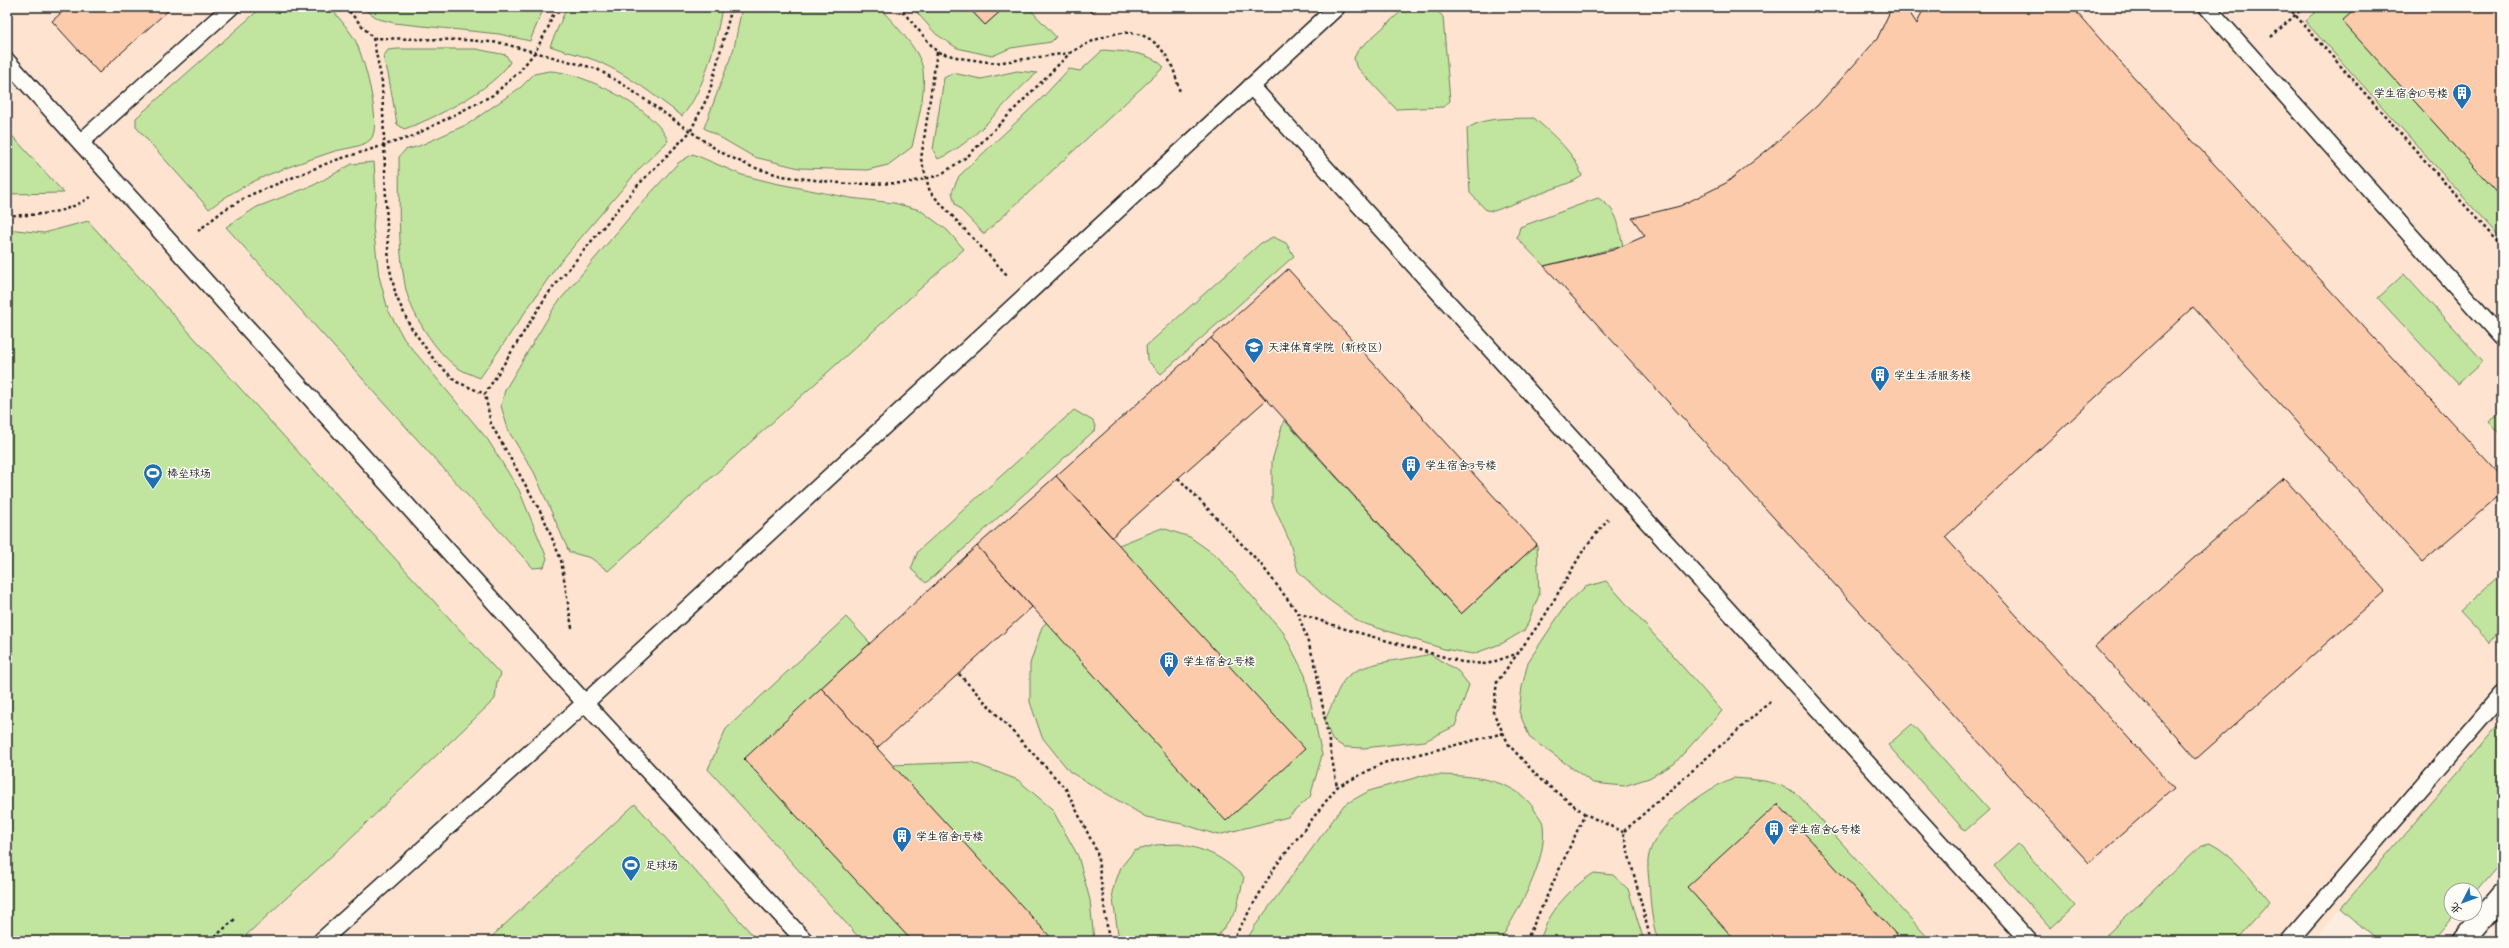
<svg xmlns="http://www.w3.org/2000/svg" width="2509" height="948" viewBox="0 0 2509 948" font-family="'Architects Daughter','LXGW WenKai TC',sans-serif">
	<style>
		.built { fill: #fde3d0 }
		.green { fill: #c1e59f; stroke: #6e805e }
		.building { fill: #fccbac; stroke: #1c1c1c }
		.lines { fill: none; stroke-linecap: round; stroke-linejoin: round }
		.lane-casing { stroke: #1c1c1c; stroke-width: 19 }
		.secondary-casing { stroke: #1c1c1c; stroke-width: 25 }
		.path { stroke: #1c1c1c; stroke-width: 2.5; stroke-dasharray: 3 3; stroke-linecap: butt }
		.lane { stroke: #fdfcf7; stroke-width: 16 }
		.secondary { stroke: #fdfcf7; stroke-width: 22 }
		.labels { text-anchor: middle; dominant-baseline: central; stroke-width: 3; stroke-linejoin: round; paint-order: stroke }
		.poi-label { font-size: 11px; fill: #1c1c1c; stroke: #fdfcf7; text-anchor: start }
	</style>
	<rect width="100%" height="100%" fill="#fdede0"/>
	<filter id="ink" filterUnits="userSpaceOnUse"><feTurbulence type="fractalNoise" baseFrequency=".025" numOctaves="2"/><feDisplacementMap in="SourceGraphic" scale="8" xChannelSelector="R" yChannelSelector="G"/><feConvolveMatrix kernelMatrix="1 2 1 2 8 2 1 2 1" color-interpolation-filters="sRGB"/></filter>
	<g filter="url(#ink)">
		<!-- built -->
		<polygon class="built" points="7,7 2502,7 2502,721 2313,941 7,941"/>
		<!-- green -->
		<g class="green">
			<path d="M262,7H330C338,17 347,27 354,38C363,53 384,128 370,140C361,148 344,148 332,152C286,168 249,178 209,209L136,127V118Z"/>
			<polygon points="361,7 544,7 530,41 499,34 394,23 379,19"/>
			<path d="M567,7H722C717,39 704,92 682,116C652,94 632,77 597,61C582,55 566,52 550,46Z"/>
			<path d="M742,7H879C892,22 921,50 923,70C926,95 917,123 912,147L888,165L867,170L799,168L754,157L704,128L734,48Z"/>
			<polygon points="912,7 968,7 985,25 1005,7 1028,7 1056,37 1051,42 1011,48 992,56 957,48 936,34"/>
			<polygon points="1406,7 1434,7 1443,17 1450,101 1443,107 1396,109 1356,66 1354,58 1358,50"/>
			<polygon points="2321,7 2502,7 2502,240 2305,21"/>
			<path d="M398,49H476L506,55L510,62C495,88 432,120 404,129L397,124L388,73L383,57L388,50Z"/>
			<path d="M1103,50C1124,52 1148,51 1164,67L984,234L955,204L952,192L959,176L1042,98L1069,69L1080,71Z"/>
			<path d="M549,71C582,71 657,110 668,141L640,168L556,267L480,378C473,375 464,372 458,368C436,353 409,311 405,285C397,243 400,199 399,157L405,150L419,146L468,124L521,87L534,74Z"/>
			<path d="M1017,71L1037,73C1003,101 979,141 938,159L933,150L944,78L953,73L981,79Z"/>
			<path d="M1534,118C1552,134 1575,153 1582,176L1574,181L1494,211L1486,210L1470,193L1467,129C1484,116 1512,119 1534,118Z"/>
			<polygon points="7,130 64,193 7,194"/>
			<polygon points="693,154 742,175 774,183 850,198 894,203 920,210 947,230 964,249 608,571 591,558 569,552 534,472 509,432 501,406 505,390 555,306 639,206 678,163"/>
			<polygon points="374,162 376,196 373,226 379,276 388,310 404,339 488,440 519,490 547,558 544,567 533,568 226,227 257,207 314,185 352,164"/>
			<path d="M1598,198C1619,211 1618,224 1623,246L1544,266L1517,238L1520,227Z"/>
			<polygon points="88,221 501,675 497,681 495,699 338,850 240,941 7,941 7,229 44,233"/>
			<polygon points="1273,237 1286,243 1294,256 1161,374 1147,360 1146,346 1261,243"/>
			<polygon points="2404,274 2483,361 2458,384 2378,298"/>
			<polygon points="1074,410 1093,421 1096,429 926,583 911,569 918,551"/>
			<polygon points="2502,412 2502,436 2489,422"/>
			<polygon points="1284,420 1461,614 1537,544 1539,595 1525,630 1503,643 1473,654 1444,649 1359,622 1325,597 1298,571 1289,540 1272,502 1272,461"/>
			<polygon points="1162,528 1190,537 1218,557 1283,632 1305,675 1322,755 1310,797 1288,817 1218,835 1182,824 1146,817 1070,772 1042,737 1030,702 1030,664 1042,627 1119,545"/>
			<polygon points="2502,573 2502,627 2490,643 2460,611"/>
			<polygon points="1606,581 1722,711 1674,764 1649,778 1624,786 1593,783 1530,738 1519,712 1522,687 1528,662 1565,606 1585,587"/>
			<polygon points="846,617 870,643 821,688 892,765 971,762 1018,780 1052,809 1078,856 1090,900 1094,941 862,941 708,769 726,729"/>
			<path d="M1430,654L1458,671L1469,685L1455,726L1425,741L1364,748L1344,747L1332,740L1325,720C1330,710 1339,685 1346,678C1365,660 1405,661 1430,654Z"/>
			<polygon points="2502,721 2502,860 2475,892 2451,890 2451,914 2456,914 2433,941 2378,941 2341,908"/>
			<polygon points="1912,724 1989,810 1965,831 1888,745"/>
			<path d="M1425,775C1462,775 1515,775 1536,812C1538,815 1543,821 1543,825C1548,862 1517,911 1500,941H1246L1255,926L1344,805L1369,791Z"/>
			<path d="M1733,778C1759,780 1776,780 1798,795L1931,941H1659C1653,930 1651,909 1650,896C1650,885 1647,871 1648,860C1651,827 1705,789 1733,778Z"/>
			<polygon points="635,804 758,941 487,941"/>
			<path d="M2210,843C2235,856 2252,881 2270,902L2235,941H2100L2201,845Z"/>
			<path d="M1179,844C1208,850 1223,857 1244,877L1236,911L1214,941H1119L1112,892L1121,867L1134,851L1155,845Z"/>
			<polygon points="2018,844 2075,906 2051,928 1994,866"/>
			<path d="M1594,873L1613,875L1628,889L1644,941H1540C1548,912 1569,889 1594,873Z"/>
		</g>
		<!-- building -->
		<g class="building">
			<polygon points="68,7 172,7 99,73 52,21"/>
			<polygon points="968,7 1005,7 985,25"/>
			<polygon points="1087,7 1099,7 1092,13"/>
			<polygon points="1892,7 1906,7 1917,24 1924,7 2072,7 2121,63 2502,477 2502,493 2422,562 2193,307 1945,537 2174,788 2089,863 1544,266 1613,250 1645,236 1632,218 1680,206 1726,183 1771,147 1817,106 1877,39"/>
			<polygon points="2358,7 2496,7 2502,14 2502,198 2342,21"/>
			<polygon points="1288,269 1537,544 1461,614 1211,338"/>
			<polygon points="1211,338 1266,400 1112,537 1056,476"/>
			<polygon points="1056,476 1305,749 1226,821 977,546"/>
			<polygon points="2284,478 2385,591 2196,759 2095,646"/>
			<polygon points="977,546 1032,607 877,748 821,688"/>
			<polygon points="821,688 877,748 1054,941 912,941 744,759"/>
			<polygon points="1778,804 1902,941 1736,941 1687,887"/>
		</g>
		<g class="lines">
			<defs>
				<g id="lane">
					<polyline points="2207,7 2502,338"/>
					<polyline points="7,61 585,703 805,941"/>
					<polyline points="1251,86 2029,941"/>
					<polyline points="81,142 231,7"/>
					<polyline points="321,941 585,703 1337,7"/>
					<polyline points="2289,941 2502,694"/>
				</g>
				<polyline id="secondary" points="2463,941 2502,895"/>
			</defs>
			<!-- lane casing -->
			<use href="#lane" class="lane-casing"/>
			<!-- secondary casing -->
			<use href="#secondary" class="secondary-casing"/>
			<!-- path -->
			<g class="path">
				<path d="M345,7L373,38L465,40L501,43L597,69L624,85L720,152L752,167L782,176L848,184L908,183L940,175L968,156L1070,53C1106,32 1145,17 1170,62C1175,71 1177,83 1180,92"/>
				<polyline points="899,7 937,52 960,58 995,63 1069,53"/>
				<polyline points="2288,7 2502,247"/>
				<polyline points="2271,37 2304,7"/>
				<polyline points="373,38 382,82 387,228 389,265 396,296 410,326 435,361 457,382 485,394"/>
				<polyline points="937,52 921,159 930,192 1007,275"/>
				<path d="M7,215C34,216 68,214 91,196"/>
				<polyline points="198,231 224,210 250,195 333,161 411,137 493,95 519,72 535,52 548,28 556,7"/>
				<polyline points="1178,478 1260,563 1298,613 1315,663 1337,787"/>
				<polyline points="1298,613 1342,628 1462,662 1487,664 1519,653"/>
				<polyline points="572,628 561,560 543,516 491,424 485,394 547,295 638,185 690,132 709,94 732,7"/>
				<polyline points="959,674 1066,789 1097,852 1109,941"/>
				<polyline points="1585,814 1541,780 1509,745 1493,712 1497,682 1544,617 1584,549 1608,519"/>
				<polyline points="210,941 235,919"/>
				<polyline points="1232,941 1275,867 1337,787 1383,763 1504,733"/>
				<polyline points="1526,941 1585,814 1623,832"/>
				<polyline points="1651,941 1623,832 1772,700"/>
			</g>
			<!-- lane -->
			<use href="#lane" class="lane"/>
			<!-- secondary -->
			<use href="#secondary" class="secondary"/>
		</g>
	</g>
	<!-- icons -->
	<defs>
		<symbol id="building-pin" viewBox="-11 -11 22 30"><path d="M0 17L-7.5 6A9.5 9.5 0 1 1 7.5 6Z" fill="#1f6fb2" stroke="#fdfcf7"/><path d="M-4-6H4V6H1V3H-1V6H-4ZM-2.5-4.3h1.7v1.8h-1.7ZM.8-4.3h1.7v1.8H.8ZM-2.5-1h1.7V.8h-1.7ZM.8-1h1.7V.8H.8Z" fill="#fff"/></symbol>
		<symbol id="university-pin" viewBox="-11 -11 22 30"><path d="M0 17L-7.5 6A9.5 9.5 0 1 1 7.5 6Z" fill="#1f6fb2" stroke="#fdfcf7"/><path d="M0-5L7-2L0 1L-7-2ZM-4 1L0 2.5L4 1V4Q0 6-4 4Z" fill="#fff"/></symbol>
		<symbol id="stadium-pin" viewBox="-11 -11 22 30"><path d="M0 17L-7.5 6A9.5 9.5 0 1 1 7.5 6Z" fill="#1f6fb2" stroke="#fdfcf7"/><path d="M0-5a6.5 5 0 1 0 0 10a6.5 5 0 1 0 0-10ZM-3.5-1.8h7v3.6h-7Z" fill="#fff"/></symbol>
	</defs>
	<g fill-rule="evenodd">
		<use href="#building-pin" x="2451" y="82" width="22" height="30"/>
		<use href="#university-pin" x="1243" y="336" width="22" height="30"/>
		<use href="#building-pin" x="1869" y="364" width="22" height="30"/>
		<use href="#building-pin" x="1400" y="454" width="22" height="30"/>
		<use href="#stadium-pin" x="142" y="462" width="22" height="30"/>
		<use href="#building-pin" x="1158" y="650" width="22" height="30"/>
		<use href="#building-pin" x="1763" y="818" width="22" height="30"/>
		<use href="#building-pin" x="891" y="825" width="22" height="30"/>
		<use href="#stadium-pin" x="620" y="854" width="22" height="30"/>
	</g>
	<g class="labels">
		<!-- poi labels -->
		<g class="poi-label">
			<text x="2448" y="93" text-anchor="end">学生宿舍10号楼</text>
			<text x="1268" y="347">天津体育学院（新校区）</text>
			<text x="1894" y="375">学生生活服务楼</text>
			<text x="1425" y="465">学生宿舍3号楼</text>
			<text x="167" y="473">棒垒球场</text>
			<text x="1183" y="661">学生宿舍2号楼</text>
			<text x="1788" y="829">学生宿舍6号楼</text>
			<text x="916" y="836">学生宿舍1号楼</text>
			<text x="645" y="865">足球场</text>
		</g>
	</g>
	<!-- margin -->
	<rect width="2509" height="948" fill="none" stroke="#fdfcf7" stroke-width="24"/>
	<rect x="12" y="12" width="2485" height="924" fill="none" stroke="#1c1c1c" stroke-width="1.5" filter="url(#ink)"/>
	<!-- north arrow -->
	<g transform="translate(2463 902) rotate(228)"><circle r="19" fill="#fdfcf7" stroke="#a3a29f"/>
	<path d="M0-3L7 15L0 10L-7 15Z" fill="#1f6fb2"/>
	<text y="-6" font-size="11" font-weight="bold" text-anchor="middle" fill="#1c1c1c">北</text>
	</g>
</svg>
